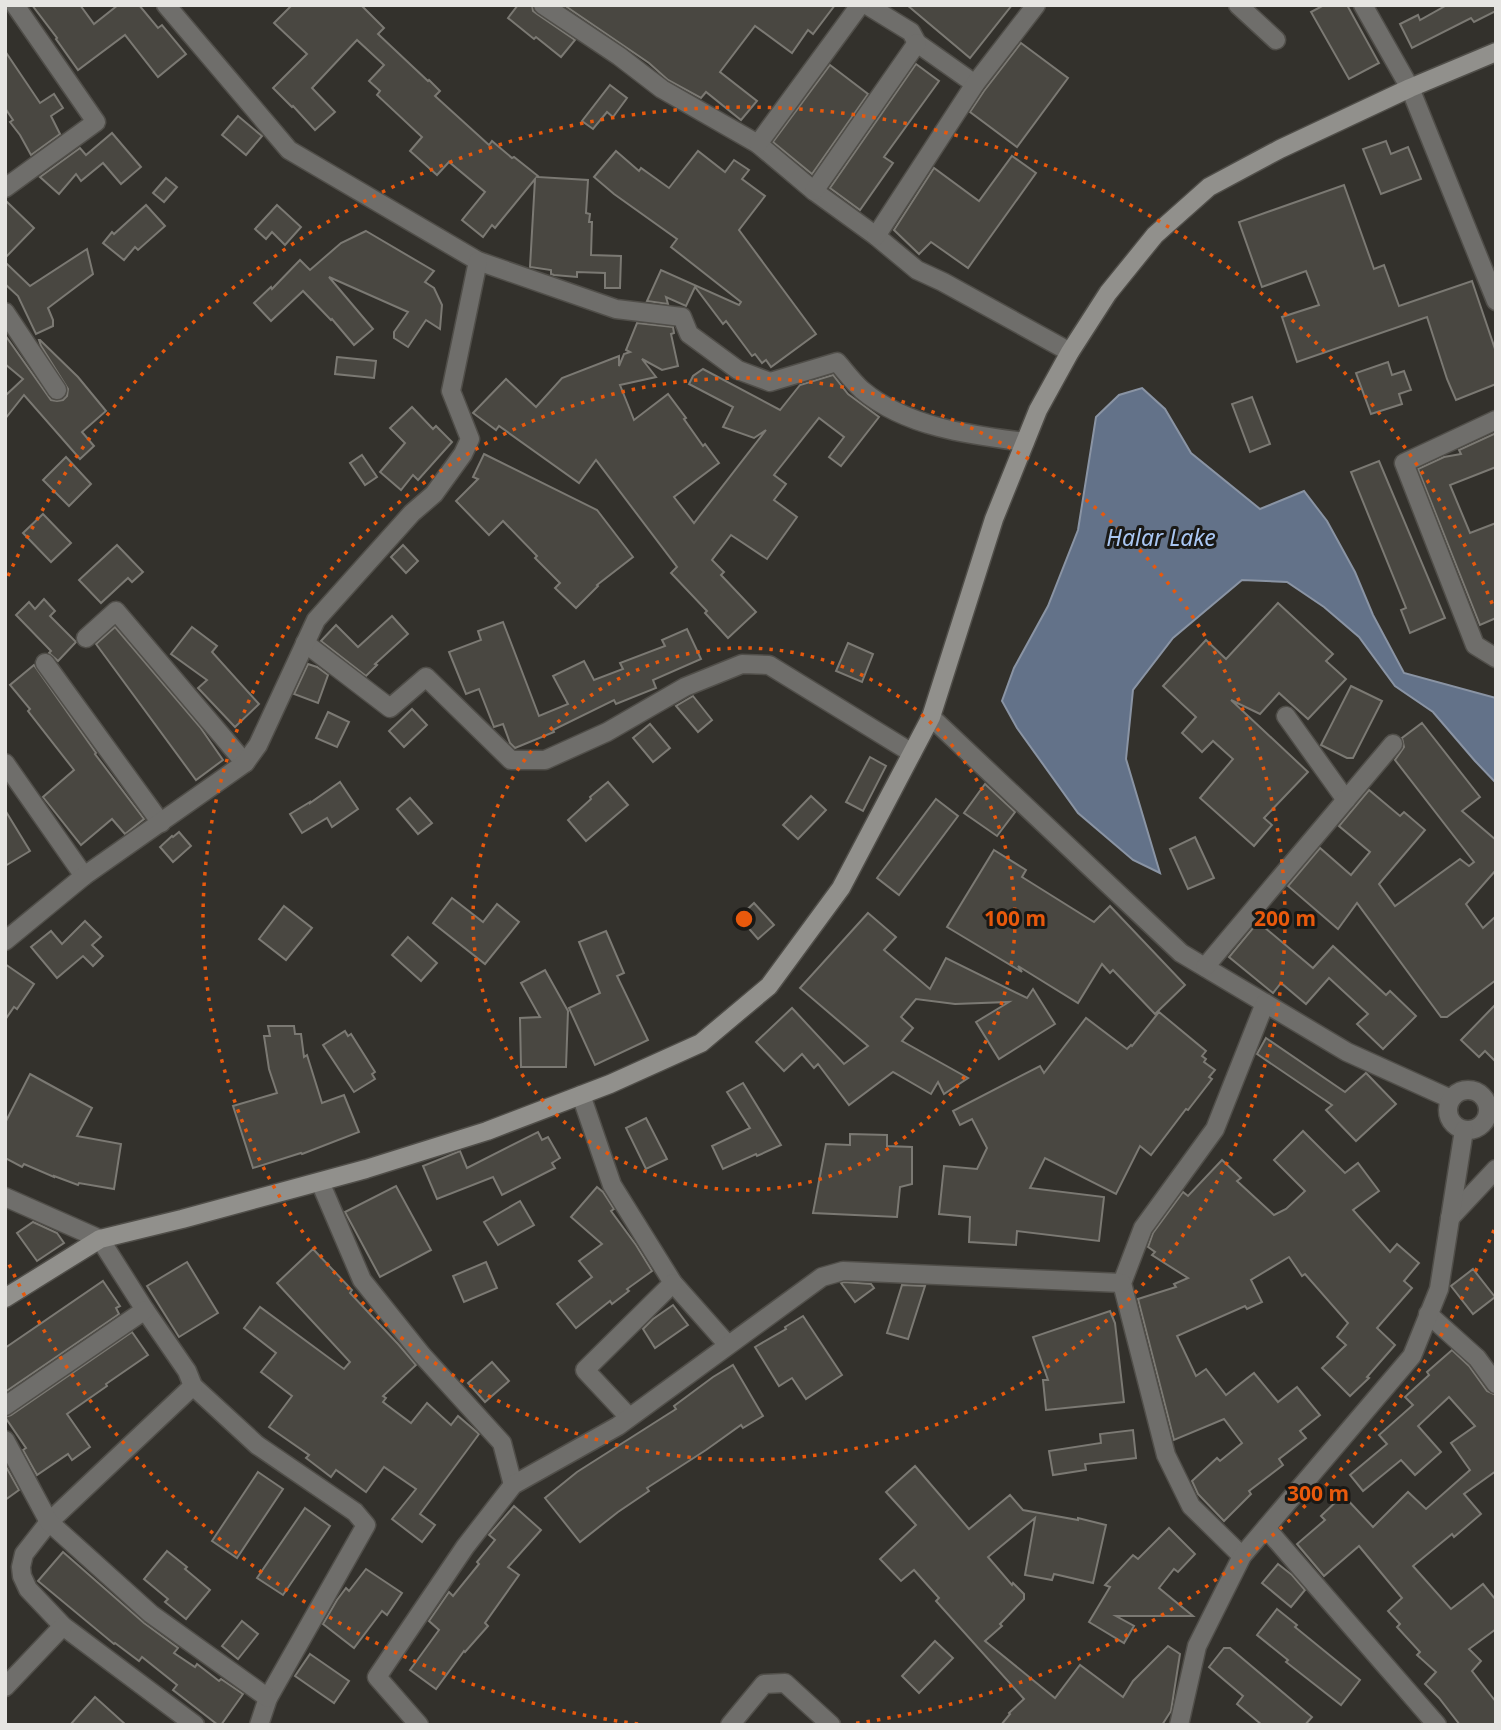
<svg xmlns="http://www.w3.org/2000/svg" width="1501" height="1730" viewBox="0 0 1501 1730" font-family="'Noto Sans',sans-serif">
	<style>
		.water { fill: #637289; stroke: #8a94a4; stroke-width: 2 }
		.building { fill: #494741; stroke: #7b7973; stroke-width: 2 }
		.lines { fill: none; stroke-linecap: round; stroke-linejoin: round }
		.street-casing { stroke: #504e49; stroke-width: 21 }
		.secondary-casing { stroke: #504e49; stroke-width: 21 }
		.street { stroke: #6f6e6b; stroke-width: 18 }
		.secondary { stroke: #91908c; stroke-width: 18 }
		.ring { fill: none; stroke: #e8590c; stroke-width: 3.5; stroke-dasharray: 3.5 7 }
		.labels { text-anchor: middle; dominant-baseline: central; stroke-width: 6; stroke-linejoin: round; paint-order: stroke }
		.water-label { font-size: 23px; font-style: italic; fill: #aac7f3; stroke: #1a1916 }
		.centre { fill: #e8590c; stroke: #1a1916; stroke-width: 3.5 }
		.ring-label { font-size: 21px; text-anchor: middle; font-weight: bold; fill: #e8590c; stroke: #1a1916; stroke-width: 6; stroke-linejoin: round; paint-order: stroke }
	</style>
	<rect width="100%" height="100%" fill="#33312c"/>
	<!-- water -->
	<polygon class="water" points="1142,388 1165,409 1191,453 1260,509 1304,491 1327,521 1355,572 1373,615 1404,673 1496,698 1496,783 1475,761 1433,712 1395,686 1359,637 1324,607 1287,582 1242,580 1173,638 1133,690 1126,759 1160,873 1133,860 1078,813 1017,728 1002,701 1014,668 1048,606 1078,530 1096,417 1119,395"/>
	<!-- building -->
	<g class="building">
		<polygon points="32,5 80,5 94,24 118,5 139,5 158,28 162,25 186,54 158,77 125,35 78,70 56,39 57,38"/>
		<polygon points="292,5 361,5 384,28 378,34 428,81 429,80 440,91 435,96 489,145 492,141 512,158 514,157 538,176 537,177 588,180 586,213 590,214 589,222 592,222 591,255 621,256 620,288 605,288 605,273 577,272 577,277 554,275 551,274 551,270 530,267 535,179 495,228 492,225 483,237 462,220 485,192 449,162 437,175 410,151 422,137 377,95 380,91 369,81 384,65 357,40 312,88 335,112 315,130 293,106 292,107 273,88 307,54 274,23"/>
		<polygon points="518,5 532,5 533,11 537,14 575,40 561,57 536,37 534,39 508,18"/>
		<polygon points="564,5 835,5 813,34 808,30 792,53 755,26 720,72 757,101 741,120 706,92 701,98 668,80 649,63"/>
		<polygon points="907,5 1012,5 970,58"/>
		<polygon points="1324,5 1347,5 1379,63 1349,79 1311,12"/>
		<polygon points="1447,5 1496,5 1496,11 1474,22 1471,18 1412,48 1400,24 1418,15 1420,20"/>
		<polygon points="1021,43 1068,78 1017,147 970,112 984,91"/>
		<polygon points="5,51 40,103 54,94 63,108 51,116 60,134 31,155 20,135 10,122 13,120 5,108"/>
		<polygon points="916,64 939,81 884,157 893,163 860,210 830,188"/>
		<polygon points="830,65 868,94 812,174 773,142"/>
		<polygon points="610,85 627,98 613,117 607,112 593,129 582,121"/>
		<polygon points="238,116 262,136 246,155 222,135"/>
		<polygon points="112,133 141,167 121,184 103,163 81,181 76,174 59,194 40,177 80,148 86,155"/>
		<polygon points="1386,141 1391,154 1408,147 1421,179 1381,194 1363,149"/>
		<polygon points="616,151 639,171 641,168 669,188 698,151 725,172 734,160 749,170 742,179 765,196 739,230 816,334 771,367 766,360 762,363 755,354 752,356 726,321 723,324 695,287 686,306 666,297 668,304 647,301 661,270 739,305 741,302 671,247 677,239 614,194 594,177"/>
		<polygon points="1012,156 1036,173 968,268 931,242 919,254 894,230 934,168 979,201"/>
		<polygon points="166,178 177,187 164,202 153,193"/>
		<polygon points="1344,185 1374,269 1384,265 1399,306 1472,281 1496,352 1496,384 1456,400 1447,379 1427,317 1297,362 1282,317 1319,305 1306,271 1262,287 1239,222"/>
		<polygon points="5,200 34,228 5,258"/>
		<polygon points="146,205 165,226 138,250 135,247 124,260 103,243 112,232 114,234"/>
		<polygon points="277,205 301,227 285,245 272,232 266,239 255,229"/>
		<polygon points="366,231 434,271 425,282 434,288 442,305 440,329 426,320 408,347 394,338 394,332 408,312 329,277 373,329 354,345 332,319 331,320 303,291 271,321 254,303 271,287 272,289 300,260 310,270 341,243"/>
		<polygon points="87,249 93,274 48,308 53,320 53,326 36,334 18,296 5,284 5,262 30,286"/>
		<polygon points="637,323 673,327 674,333 671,334 678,366 662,370 642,359 656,377 620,385 634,420 668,394 686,418 684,419 703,446 705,444 719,463 674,497 694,523 766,430 754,438 723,427 733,407 689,384 693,376 703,369 780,410 800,385 833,375 848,394 879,417 841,466 829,457 844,437 819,418 774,475 786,484 774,500 797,517 767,559 731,535 712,560 724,572 721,575 756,612 728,638 705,613 707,611 671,573 677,567 596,460 579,483 499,426 496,430 473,413 506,379 536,407 562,378 619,356 619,366 624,354 630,352 626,350"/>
		<polygon points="5,335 51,400 57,401 63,400 67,396 68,389 41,346 39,340 40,340 78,377 106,411 82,432 94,446 80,459 24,395 5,419 5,396 23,379 5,364"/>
		<polygon points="337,357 376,361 374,378 335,374"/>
		<polygon points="1388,362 1392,375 1404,371 1411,390 1399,394 1402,404 1371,414 1356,373"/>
		<polygon points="1252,397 1270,444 1250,452 1232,404"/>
		<polygon points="412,407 433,429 436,426 452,442 418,480 413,475 401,490 380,472 405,443 390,428"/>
		<polygon points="1496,433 1496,467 1450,485 1470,533 1496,523 1496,618 1480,625 1418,469 1444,457 1461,454 1459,450"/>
		<polygon points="484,454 597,510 633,557 597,585 598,586 576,608 555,588 560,583 535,558 537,556 503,521 489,535 456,501 478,479 473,477"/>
		<polygon points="362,455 377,477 365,485 350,463"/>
		<polygon points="66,457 91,484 69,506 43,480"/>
		<polygon points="1379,461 1445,618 1410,633 1401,610 1406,608 1351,472"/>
		<polygon points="43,514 71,543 51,562 23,533"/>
		<polygon points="117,545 143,572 132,582 128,578 101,603 79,580"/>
		<polygon points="403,545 418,561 406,573 391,557"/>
		<polygon points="44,599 55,611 50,616 76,642 58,661 49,653 51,651 16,615 29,602 35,609"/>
		<polygon points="1278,603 1333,654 1326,661 1346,679 1308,719 1279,693 1260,714 1231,700 1308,772 1264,818 1272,825 1254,846 1200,798 1233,759 1213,741 1202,752 1182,733 1196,717 1163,686 1206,640 1226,659"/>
		<polygon points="392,616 408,634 375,664 377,665 366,676 321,641 336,625 358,647"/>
		<polygon points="503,622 539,716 568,704 553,676 584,661 594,680 623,669 620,663 665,646 662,640 687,629 701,659 653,680 656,688 616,704 614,700 553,730 554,732 515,748 510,743 503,724 494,727 479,689 466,694 449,652 481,640 478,631"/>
		<polygon points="115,627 200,727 223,760 196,780 96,644"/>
		<polygon points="192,627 217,646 212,652 259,704 235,727 198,688 207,680 171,654"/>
		<polygon points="848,643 873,654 862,682 836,671"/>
		<polygon points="308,664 317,667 328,675 318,703 294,694"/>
		<polygon points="34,665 96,753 95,754 144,819 125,834 112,819 81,845 43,797 74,770 28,711 30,709 10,685"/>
		<polygon points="1351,686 1382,701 1353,758 1347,758 1321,745"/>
		<polygon points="693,696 712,720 698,732 676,706"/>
		<polygon points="412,709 427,725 404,747 389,731"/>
		<polygon points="328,712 349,722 337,747 316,738"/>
		<polygon points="1422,723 1480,797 1462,811 1496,840 1496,870 1466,904 1483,928 1496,916 1496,980 1447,1017 1441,1017 1357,903 1338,929 1288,886 1320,848 1351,875 1370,852 1339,826 1369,790 1400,816 1404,812 1425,830 1379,884 1395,906 1460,859 1469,866 1474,862 1395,760 1404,747 1402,738"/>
		<polygon points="650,724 670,748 653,762 633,738"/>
		<polygon points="870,757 886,766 863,811 846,802"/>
		<polygon points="340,782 358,809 332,827 327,818 302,833 290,814 310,802 310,803"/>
		<polygon points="608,782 628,805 586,841 568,820 591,799 590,797"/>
		<polygon points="985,784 1015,812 997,836 964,813"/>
		<polygon points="811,796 826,810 798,839 783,825"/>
		<polygon points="410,798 432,823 418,834 397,809"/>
		<polygon points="936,799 958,816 899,895 877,878"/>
		<polygon points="5,810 30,851 5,866"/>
		<polygon points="179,832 191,846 173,862 160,847 172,836 173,837"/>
		<polygon points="1195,837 1214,878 1188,889 1170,849"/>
		<polygon points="994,850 1026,870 1022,877 1094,922 1110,906 1185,985 1155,1014 1113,970 1110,973 1102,964 1078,1003 1018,966 1022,972 947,927"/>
		<polygon points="452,898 483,922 497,904 519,922 485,964 433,923"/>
		<polygon points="754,903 774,925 758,939 739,917"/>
		<polygon points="284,906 312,928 286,960 259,939"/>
		<polygon points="868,913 896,937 884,950 930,989 946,958 1027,998 1033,989 1055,1024 999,1059 976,1022 1009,1002 955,1004 916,999 901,1017 913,1028 902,1041 968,1078 944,1094 938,1082 931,1094 893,1072 849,1105 818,1064 814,1068 802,1054 784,1071 756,1042 792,1008 844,1064 868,1046 800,988"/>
		<polygon points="85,921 101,937 92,945 103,956 93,966 83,956 57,978 31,947 51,931 62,944"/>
		<polygon points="1258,922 1313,968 1333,946 1386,995 1390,991 1416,1016 1383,1049 1357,1024 1368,1014 1329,978 1306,1004 1281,983 1273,993 1229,957"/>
		<polygon points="606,931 624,973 617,976 648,1040 595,1065 569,1008 600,993 579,942"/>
		<polygon points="408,937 437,963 421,981 392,955"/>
		<polygon points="5,964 34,984 17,1009 14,1007 5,1020"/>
		<polygon points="545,970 568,1011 566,1067 521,1067 520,1018 540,1017 521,983"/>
		<polygon points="1496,1004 1496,1062 1485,1051 1479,1057 1461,1040"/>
		<polygon points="1159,1012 1206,1051 1202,1056 1206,1059 1204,1062 1215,1070 1209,1077 1212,1079 1188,1110 1186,1109 1151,1155 1140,1146 1116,1194 1045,1158 1030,1188 1104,1197 1099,1241 1017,1231 1016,1245 969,1242 970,1217 939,1214 944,1166 977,1169 987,1148 972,1119 960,1125 953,1111 1040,1066 1044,1073 1086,1018 1127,1049 1131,1045 1132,1046"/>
		<polygon points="268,1026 294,1026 295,1034 301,1034 304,1057 307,1055 322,1103 344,1095 359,1132 302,1154 301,1153 253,1168 233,1106 277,1093 269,1069 264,1036 270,1036"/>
		<polygon points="345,1031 348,1036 351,1034 375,1072 372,1074 375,1079 354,1092 323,1045"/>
		<polygon points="1266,1038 1345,1092 1366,1073 1396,1104 1356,1141 1326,1110 1332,1105 1257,1054"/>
		<polygon points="30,1074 92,1108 77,1136 121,1144 114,1189 79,1183 78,1185 54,1176 54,1177 24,1164 22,1167 5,1158 5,1123"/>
		<polygon points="743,1083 781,1145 757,1156 756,1154 723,1169 712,1146 750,1128 727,1092"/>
		<polygon points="646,1118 667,1159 646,1169 626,1128"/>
		<polygon points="1303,1131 1345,1173 1358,1163 1379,1191 1353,1210 1390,1252 1397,1244 1419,1263 1404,1281 1412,1288 1377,1328 1395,1345 1367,1377 1369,1378 1350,1396 1322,1368 1346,1345 1337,1337 1348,1323 1305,1274 1302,1276 1289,1257 1251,1280 1262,1302 1247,1309 1245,1306 1177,1336 1196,1376 1206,1369 1226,1395 1254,1373 1278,1402 1297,1387 1320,1415 1300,1431 1306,1438 1279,1459 1283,1465 1249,1491 1251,1494 1224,1521 1198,1494 1192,1481 1217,1458 1220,1461 1242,1443 1224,1419 1174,1440 1138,1299 1176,1287 1174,1284 1188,1278 1152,1255 1155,1252 1148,1247 1153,1233 1183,1192 1188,1196 1222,1160 1241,1178 1237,1181 1274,1215 1286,1209 1305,1191 1274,1160"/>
		<polygon points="538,1132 542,1140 548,1137 560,1158 552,1163 555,1168 502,1195 493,1177 437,1199 423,1166 460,1151 467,1168"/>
		<polygon points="850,1134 887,1135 887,1146 912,1147 912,1184 900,1187 897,1217 813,1213 826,1144 850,1145"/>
		<polygon points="396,1186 431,1250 380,1277 345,1212"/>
		<polygon points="597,1187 603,1192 614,1209 611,1211 636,1245 652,1271 627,1289 629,1291 612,1304 610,1301 576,1328 557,1304 592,1277 579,1261 602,1244 571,1217"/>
		<polygon points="520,1201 534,1225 498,1245 484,1222"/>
		<polygon points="33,1222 57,1233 64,1243 37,1261 17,1233"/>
		<polygon points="313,1249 352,1290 350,1293 398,1344 416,1365 383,1396 386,1398 383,1402 411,1423 427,1403 451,1425 458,1416 479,1434 420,1514 435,1525 422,1542 392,1519 416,1489 384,1467 366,1492 336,1470 331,1477 306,1458 309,1455 269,1427 292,1396 261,1372 276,1353 244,1328 260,1307 344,1369 350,1362 277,1283"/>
		<polygon points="187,1262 218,1313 179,1337 147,1286"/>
		<polygon points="486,1262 497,1288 464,1302 453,1276"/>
		<polygon points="1473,1269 1495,1297 1473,1314 1451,1286"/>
		<polygon points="103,1281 120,1306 116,1308 119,1314 5,1392 5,1348"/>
		<polygon points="844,1282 871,1284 874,1288 855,1302 841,1283"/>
		<polygon points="902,1285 925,1286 908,1339 887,1333"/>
		<polygon points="673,1305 688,1325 655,1348 643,1329 653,1319"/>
		<polygon points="1110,1311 1115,1323 1124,1402 1046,1410 1043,1380 1048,1380 1033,1337"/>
		<polygon points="803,1316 842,1375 806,1399 792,1378 779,1386 755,1347 786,1329 785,1327"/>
		<polygon points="132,1332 148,1355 106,1384 107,1386 67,1414 90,1447 72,1460 68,1454 37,1475 23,1450 26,1448 5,1417 11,1415"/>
		<polygon points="1452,1350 1469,1366 1487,1391 1496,1395 1496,1471 1464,1494 1481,1514 1454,1537 1452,1534 1413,1566 1451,1609 1483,1584 1496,1600 1496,1629 1469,1649 1481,1661 1472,1671 1496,1702 1496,1725 1460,1725 1439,1698 1425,1684 1436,1672 1417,1655 1420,1652 1397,1627 1400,1624 1388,1611 1402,1598 1359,1546 1324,1576 1297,1544 1325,1520 1321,1516 1343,1495 1373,1527 1408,1492 1426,1509 1470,1470 1451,1443 1475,1426 1449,1397 1418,1426 1441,1452 1415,1475 1401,1460 1363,1491 1350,1475 1387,1444 1379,1435 1413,1405 1405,1397 1429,1375 1427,1372"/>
		<polygon points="492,1362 509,1381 485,1402 468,1383"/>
		<polygon points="733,1365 763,1416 743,1428 741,1425 706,1450 647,1488 649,1491 618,1512 580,1542 545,1498 577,1472 676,1409 674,1406 713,1377"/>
		<polygon points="1133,1430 1136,1458 1085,1464 1086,1470 1053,1475 1049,1451 1101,1443 1100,1434"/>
		<polygon points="5,1465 19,1490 5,1500"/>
		<polygon points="915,1466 969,1529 1010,1495 1023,1510 1078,1520 1078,1518 1106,1525 1093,1583 1054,1574 1052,1580 1025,1575 1035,1518 988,1557 1012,1585 1013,1583 1024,1594 1024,1599 1000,1624 1002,1626 985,1641 1055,1698 1080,1665 1123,1697 1133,1681 1168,1646 1180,1654 1171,1711 1162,1725 1001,1725 1010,1714 1009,1713 1024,1699 936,1601 939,1598 914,1570 901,1581 880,1559 916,1525 886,1492"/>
		<polygon points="258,1472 283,1489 237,1558 212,1541"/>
		<polygon points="514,1506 541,1530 508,1567 519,1575 485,1623 488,1626 465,1652 464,1651 436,1689 410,1670 439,1630 429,1621 449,1592 453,1596 479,1564 477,1562 495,1540 489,1535"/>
		<polygon points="305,1508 330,1526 283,1595 257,1578"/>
		<polygon points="1169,1528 1195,1554 1178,1572 1174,1569 1159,1588 1193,1616 1116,1616 1134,1626 1124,1643 1089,1622 1110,1587 1105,1585 1133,1555 1138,1559"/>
		<polygon points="167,1551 187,1567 185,1569 210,1590 186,1619 165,1602 168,1599 144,1579"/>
		<polygon points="63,1552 144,1623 178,1648 174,1653 195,1667 197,1664 219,1681 221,1679 243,1694 221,1725 218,1725 173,1690 177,1685 142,1657 139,1661 115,1643 114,1644 38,1581"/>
		<polygon points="1278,1564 1292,1575 1305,1590 1291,1607 1262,1583"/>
		<polygon points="366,1569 402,1593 387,1615 382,1611 354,1648 323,1624 337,1600 346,1588 349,1591"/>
		<polygon points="1277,1609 1297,1625 1295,1627 1360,1680 1341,1705 1286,1662 1288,1660 1257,1635"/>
		<polygon points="242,1621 258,1634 238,1659 222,1646"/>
		<polygon points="935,1641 953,1658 919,1693 902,1676"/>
		<polygon points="1224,1648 1230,1648 1312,1717 1305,1725 1262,1725 1237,1704 1243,1696 1209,1667"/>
		<polygon points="310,1654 349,1681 334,1703 295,1676"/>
		<polygon points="95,1697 126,1725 70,1725"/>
	</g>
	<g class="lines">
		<defs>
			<g id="street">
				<path d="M166,5L289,150L478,261L616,309L682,317L689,334L738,370L770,382L837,362C845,371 853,382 862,390C906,427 970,435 1025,442"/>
				<polyline points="543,5 619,56 662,89 758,144 814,191 876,236 917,270 943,282 1070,352"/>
				<polyline points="867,5 911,32 917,43 975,84"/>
				<polyline points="1238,5 1276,40"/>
				<polyline points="1363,5 1410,88 1496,301"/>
				<polyline points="758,144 860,5"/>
				<polyline points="5,188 96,122 15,5"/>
				<polyline points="814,191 917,43"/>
				<polyline points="876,236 975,84 1036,5"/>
				<polyline points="5,312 57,390"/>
				<polyline points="1496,420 1404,463 1475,645 1496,658"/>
				<polyline points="86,638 116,611 245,763"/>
				<polyline points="305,643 390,708 426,677 511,760 545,760 607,732 685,687 742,664 769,665 912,753"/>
				<polyline points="45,663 161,823"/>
				<polyline points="1286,716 1346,800"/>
				<polyline points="931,717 1181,953 1347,1052 1451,1099"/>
				<polyline points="5,763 84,876"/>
				<polyline points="5,941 84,876 245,763 258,745 316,620 412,513 434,494 463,454 470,439 451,391 478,261"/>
				<polyline points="1205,967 1393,744"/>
				<circle cx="1468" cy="1110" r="20"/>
				<polyline points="581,1095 612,1185 673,1283 728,1345"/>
				<polyline points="320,1182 362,1280 422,1355 502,1443 513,1485"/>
				<polyline points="5,1197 100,1239 145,1310 187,1371 193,1386 257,1445 355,1512 366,1525 268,1698 259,1725"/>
				<polyline points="1450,1218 1496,1169"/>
				<polyline points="1428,1314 1477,1358 1496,1384"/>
				<polyline points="193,1386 49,1522 24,1554 21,1567 22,1576 28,1589 63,1626 195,1725"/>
				<polyline points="5,1406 145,1310"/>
				<polyline points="629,1417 585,1370 673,1283"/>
				<polyline points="5,1440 49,1522 151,1614 268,1698"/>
				<polyline points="1266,1528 1437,1725"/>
				<polyline points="1242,1556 1191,1506 1166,1455 1122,1283 1143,1228 1215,1129 1265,1003"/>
				<polyline points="5,1687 63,1626"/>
				<polyline points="419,1725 377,1677 465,1547 513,1485 618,1426 822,1277 843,1271 1122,1283"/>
				<polyline points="730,1725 764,1684 785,1683 831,1725"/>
				<polyline points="1179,1725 1197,1646 1242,1556 1412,1356 1439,1289 1464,1130"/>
			</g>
			<polyline id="secondary" points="5,1298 100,1239 182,1219 366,1169 487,1131 610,1084 701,1043 769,986 841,888 931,717 994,519 1038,410 1070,352 1108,293 1155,235 1209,187 1280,149 1410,88 1496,52"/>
		</defs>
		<!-- street casing -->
		<use href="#street" class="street-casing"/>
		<!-- secondary casing -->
		<use href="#secondary" class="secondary-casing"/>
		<!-- street -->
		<use href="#street" class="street"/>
		<!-- secondary -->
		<use href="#secondary" class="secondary"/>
	</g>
	<!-- distance rings -->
	<g class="ring">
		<circle cx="744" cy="919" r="271"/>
		<circle cx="744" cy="919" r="541"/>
		<path d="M1494 1230A812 812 0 0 1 850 1724M638 1724A812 812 0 0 1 8 1262M8 576A812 812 0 0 1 1494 608"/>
	</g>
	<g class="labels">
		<!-- water labels -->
		<g class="water-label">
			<text x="1161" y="537">Halar Lake</text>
		</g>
	</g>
	<circle cx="744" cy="919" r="10" class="centre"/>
	<g class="ring-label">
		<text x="1015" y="926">100 m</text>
		<text x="1285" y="926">200 m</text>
		<text x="1318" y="1501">300 m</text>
	</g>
	<!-- border -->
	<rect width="1501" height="1730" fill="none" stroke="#e6e5e2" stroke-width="14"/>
</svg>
